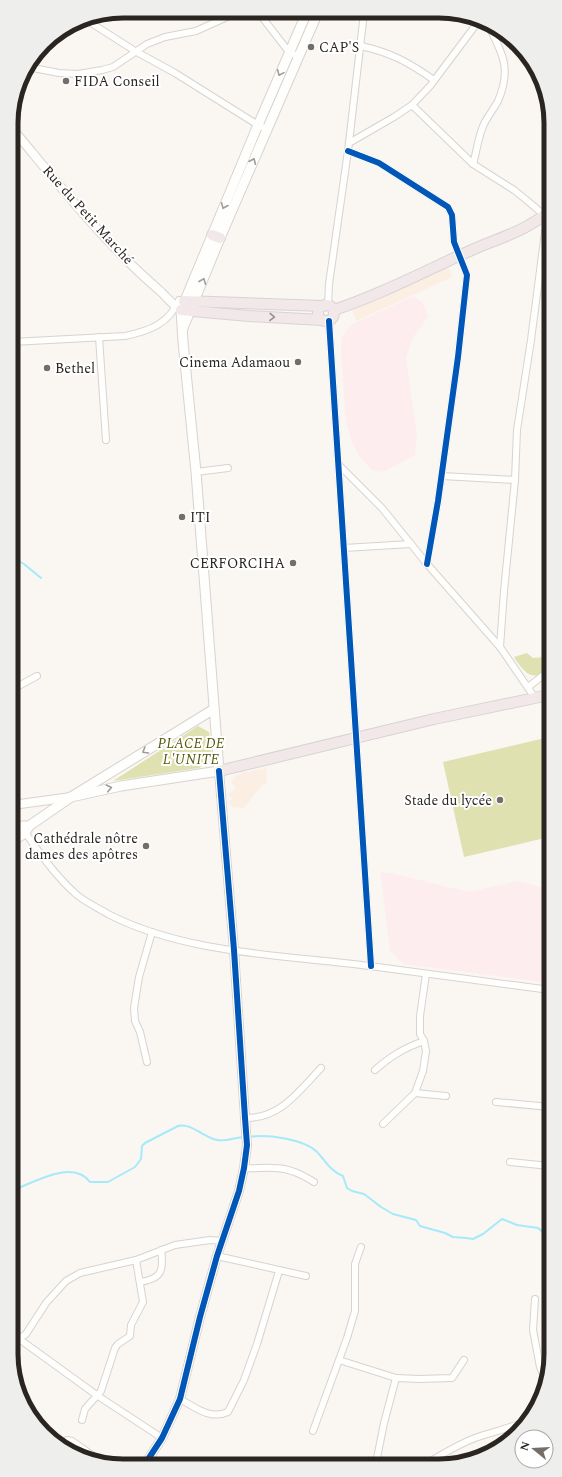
<svg xmlns="http://www.w3.org/2000/svg" width="562" height="1477" viewBox="0 0 562 1477" font-family="Spectral,serif">
	<style>
		.built { fill: #fbeee3 }
		.education { fill: #fdedef }
		.green { fill: #dfe1b1 }
		.lines { fill: none; stroke-linecap: round; stroke-linejoin: round }
		.stream { stroke: #a5eafa; stroke-width: 2 }
		.minor-casing { stroke: #d8d3cf; stroke-width: 8 }
		.tertiary-casing { stroke: #d8d3cf; stroke-width: 10 }
		.secondary-casing { stroke: #d8d3cf; stroke-width: 11 }
		.primary-casing { stroke: #d7d4d2; stroke-width: 12 }
		.minor { stroke: #fefefd; stroke-width: 6 }
		.tertiary { stroke: #fefefd; stroke-width: 8 }
		.secondary { stroke: #fefefd; stroke-width: 9 }
		.primary { stroke: #f2e8ea; stroke-width: 10 }
		.cycleway-casing { stroke: #fff; stroke-width: 8 }
		.cycleway { stroke: #0057b8; stroke-width: 6 }
		.oneway { stroke: #9f9c9a }
		.oneway2 { stroke: #989090 }
		.poi-dot { fill: #736e6a; stroke: #fff; stroke-width: 1.5 }
		.labels { text-anchor: middle; dominant-baseline: central; stroke-width: 4; stroke-linejoin: round; paint-order: stroke }
		.poi-label { font-size: 14px; fill: #2a2521; stroke: #fff; text-anchor: start }
		.street-label { font-size: 14px; fill: #2a2521; stroke: #fff }
		.park-label { font-size: 14px; font-style: italic; fill: #56590d; stroke: #fff }
		.rim { fill: none; stroke: #2a2521; stroke-width: 5 }
	</style>
	<rect width="100%" height="100%" fill="#faf6f2"/>
	<!-- built -->
	<g class="built">
		<polygon points="448,265 452,277 356,321 352,308"/>
		<polygon points="266,768 267,784 262,785 243,809 238,807 233,808 228,802 232,799 228,794 236,788 231,782 237,775 240,775 243,772 249,772 251,773 251,771"/>
	</g>
	<!-- education -->
	<g class="education">
		<polygon points="413,296 423,303 428,316 412,339 406,358 417,435 415,455 383,472 372,470 360,457 351,440 346,420 341,353 341,339 347,330 353,324"/>
		<polygon points="380,872 391,873 468,892 518,881 549,889 550,983 404,964 390,951"/>
	</g>
	<!-- green -->
	<g class="green">
		<path d="M527,653L533,658L544,657L549,661V666C539,676 533,680 522,668C519,664 516,661 514,657Z"/>
		<polygon points="198,726 209,732 212,757 199,768 113,781"/>
		<polygon points="549,737 549,837 464,857 443,762"/>
	</g>
	<g class="lines">
		<!-- stream -->
		<g class="stream">
			<polyline points="12,557 24,564 41,578"/>
			<path d="M249,1137C267,1134 304,1139 317,1152C325,1160 331,1172 343,1176L347,1188L352,1191L364,1194L381,1207L393,1214L416,1220L420,1226L445,1233L453,1237L466,1238L473,1239L483,1234L502,1219L517,1225L538,1228L545,1234L550,1232"/>
			<path d="M14,1190C34,1182 73,1159 90,1182H108L135,1167L141,1159L142,1146L145,1143L178,1126C192,1123 203,1137 217,1140C227,1142 235,1137 245,1137"/>
		</g>
		<defs>
			<g id="minor">
				<polyline points="258,12 289,52 298,56"/>
				<polyline points="85,19 135,51 175,73 258,125 267,129"/>
				<polyline points="45,44 56,35"/>
				<path d="M361,46C392,53 408,62 434,80"/>
				<polyline points="28,67 59,73 78,74 102,70 113,67 147,44 165,37 196,31 227,17 235,12"/>
				<polyline points="412,105 473,164 514,190 530,203 544,215"/>
				<polyline points="349,143 394,117 412,105 430,86 478,22"/>
				<polyline points="348,151 379,163 448,207 452,215 454,242 467,275 458,357 438,501 427,564"/>
				<path d="M473,164C477,151 478,135 485,122C489,115 494,108 498,101C511,71 504,55 489,27"/>
				<polyline points="328,306 329,284 348,151 364,13"/>
				<polyline points="329,321 371,966"/>
				<polyline points="99,337 106,440"/>
				<path d="M12,342L125,336C149,331 169,324 179,300"/>
				<polyline points="339,465 382,508 427,564 500,647 535,698"/>
				<polyline points="196,472 228,468"/>
				<polyline points="442,476 515,480"/>
				<polyline points="344,548 411,544"/>
				<polyline points="500,647 504,591 515,480 517,430 531,340 545,232"/>
				<polyline points="528,687 549,671"/>
				<polyline points="13,689 37,676"/>
				<path d="M24,831C40,853 56,877 77,895C87,903 98,908 108,914C185,954 285,955 370,966C430,974 490,982 550,990"/>
				<polyline points="147,1062 140,1032 135,1021 134,1008 139,977 152,932"/>
				<path d="M375,1070C391,1056 404,1048 424,1041"/>
				<polyline points="415,1093 446,1096"/>
				<polyline points="496,1102 550,1107"/>
				<path d="M245,1118C280,1119 299,1091 321,1068"/>
				<polyline points="383,1124 415,1093 423,1071 426,1051 424,1041 420,1034 420,1016 426,974"/>
				<polyline points="510,1162 550,1166"/>
				<path d="M244,1168C254,1169 264,1167 273,1168C289,1168 301,1174 314,1182"/>
				<polyline points="217,1256 306,1276"/>
				<path d="M140,1282C162,1279 164,1270 161,1250"/>
				<polyline points="535,1299 533,1330 540,1367 542,1372 546,1374"/>
				<polyline points="15,1336 98,1396 162,1438"/>
				<polyline points="15,1346 19,1339 26,1334 46,1303 66,1281 80,1273 136,1260 175,1245 210,1240 222,1241"/>
				<polyline points="339,1360 396,1378 384,1423 376,1463"/>
				<polyline points="396,1378 419,1379 452,1378 464,1360"/>
				<path d="M180,1399C196,1408 210,1420 228,1412L244,1380L257,1344L279,1271"/>
				<polyline points="82,1420 85,1409 101,1391 115,1348 118,1344 130,1336 131,1325 143,1302 136,1260"/>
				<polyline points="313,1431 347,1338 355,1311 355,1264 361,1247"/>
				<polyline points="63,1443 67,1440 72,1441 105,1464"/>
				<path d="M429,1462C444,1453 459,1444 475,1438C493,1432 511,1428 528,1420"/>
			</g>
			<g id="tertiary">
				<path d="M11,127C57,182 104,243 159,290C166,296 173,306 181,310"/>
				<polyline points="13,805 71,797"/>
				<polyline points="145,1464 162,1438 180,1399 200,1317 217,1256 239,1191 244,1168 247,1145 245,1118 234,950 219,771"/>
			</g>
			<g id="secondary">
				<polyline points="183,328 220,238 318,12"/>
				<polyline points="71,797 121,786 219,771 196,472 183,342 181,310 258,125 307,12"/>
				<polyline points="13,831 20,826 29,826"/>
				<polyline points="13,841 25,833 29,826 71,797 214,709"/>
			</g>
			<g id="primary">
				<polyline points="212,235 220,238"/>
				<polyline points="184,301 323,306"/>
				<circle cx="326" cy="313" r="8"/>
				<polyline points="181,310 249,316 322,320"/>
				<path d="M334,310C382,294 427,270 474,249C499,238 526,231 548,212"/>
				<polyline points="219,771 434,719 549,695"/>
			</g>
		</defs>
		<!-- minor casing -->
		<use href="#minor" class="minor-casing"/>
		<!-- tertiary casing -->
		<use href="#tertiary" class="tertiary-casing"/>
		<!-- secondary casing -->
		<use href="#secondary" class="secondary-casing"/>
		<!-- primary casing -->
		<use href="#primary" class="primary-casing"/>
		<!-- minor -->
		<use href="#minor" class="minor"/>
		<!-- tertiary -->
		<use href="#tertiary" class="tertiary"/>
		<!-- secondary -->
		<use href="#secondary" class="secondary"/>
		<!-- primary -->
		<use href="#primary" class="primary"/>
		<defs>
			<g id="cycleway">
				<polyline points="348,151 379,163 448,207 452,215 454,242 467,275 458,357 438,501 427,564"/>
				<polyline points="329,321 371,966"/>
				<polyline points="145,1464 162,1438 180,1399 200,1317 217,1256 239,1191 244,1168 247,1145 245,1118 234,950 219,771"/>
			</g>
		</defs>
		<!-- cycleway casing -->
		<use href="#cycleway" class="cycleway-casing"/>
		<!-- cycleway -->
		<use href="#cycleway" class="cycleway"/>
	</g>
	<!-- one-way arrows -->
	<defs><path id="oneway-chevron" d="M-2-3.5L2.5 0L-2 3.5" fill="none" stroke-width="1.6" stroke-linecap="round" stroke-linejoin="round"/></defs>
	<g class="oneway">
		<use href="#oneway-chevron" transform="translate(280 73) rotate(114)"/>
		<use href="#oneway-chevron" transform="translate(253 161) rotate(-67)"/>
		<use href="#oneway-chevron" transform="translate(224 206) rotate(113)"/>
		<use href="#oneway-chevron" transform="translate(203 281) rotate(-68)"/>
		<use href="#oneway-chevron" transform="translate(145 751) rotate(149)"/>
		<use href="#oneway-chevron" transform="translate(109 788) rotate(-12)"/>
	</g>
	<use class="oneway2" href="#oneway-chevron" transform="translate(272 317) rotate(2)"/>
	<!-- markers -->
	<g class="poi-dot">
		<circle cx="311" cy="47" r="4"/>
		<circle cx="66" cy="81" r="4"/>
		<circle cx="298" cy="362" r="4"/>
		<circle cx="47" cy="368" r="4"/>
		<circle cx="182" cy="517" r="4"/>
		<circle cx="293" cy="563" r="4"/>
		<circle cx="500" cy="800" r="4"/>
		<circle cx="146" cy="846" r="4"/>
	</g>
	<g class="labels">
		<!-- poi labels -->
		<g class="poi-label">
			<text x="319" y="47">CAP'S</text>
			<text x="74" y="81">FIDA Conseil</text>
			<text x="290" y="362" text-anchor="end">Cinema Adamaou</text>
			<text x="55" y="368">Bethel</text>
			<text x="190" y="517">ITI</text>
			<text x="285" y="563" text-anchor="end">CERFORCIHA</text>
			<text x="492" y="800" text-anchor="end">Stade du lycée</text>
			<text x="138" y="838" text-anchor="end">Cathédrale nôtre<tspan x="138" dy="16">dames des apôtres</tspan></text>
		</g>
		<!-- street labels -->
		<g class="street-label">
			<text transform="translate(88 215) rotate(48)">Rue du Petit Marché</text>
		</g>
		<!-- park labels -->
		<g class="park-label">
			<text x="191" y="743">PLACE DE<tspan x="191" dy="16">L'UNITE</tspan></text>
		</g>
	</g>
	<!-- crop -->
	<path d="M0 0H562V1477H0ZM123 18H439A105 105 0 0 1 544 123V1354A105 105 0 0 1 439 1459H123A105 105 0 0 1 18 1354V123A105 105 0 0 1 123 18Z" fill="#eeeeed" fill-rule="evenodd"/>
	<path class="rim" d="M123 18H439A105 105 0 0 1 544 123V1354A105 105 0 0 1 439 1459H123A105 105 0 0 1 18 1354V123A105 105 0 0 1 123 18Z"/>
	<!-- north arrow -->
	<g transform="translate(534 1449) rotate(288)"><circle r="19" fill="#ffffff" stroke="#aaa8a6"/>
	<path d="M0-3L7 15L0 10L-7 15Z" fill="#736e6a"/>
	<text y="-6" font-size="11" font-weight="bold" text-anchor="middle" fill="#2a2521">N</text>
	</g>
</svg>
